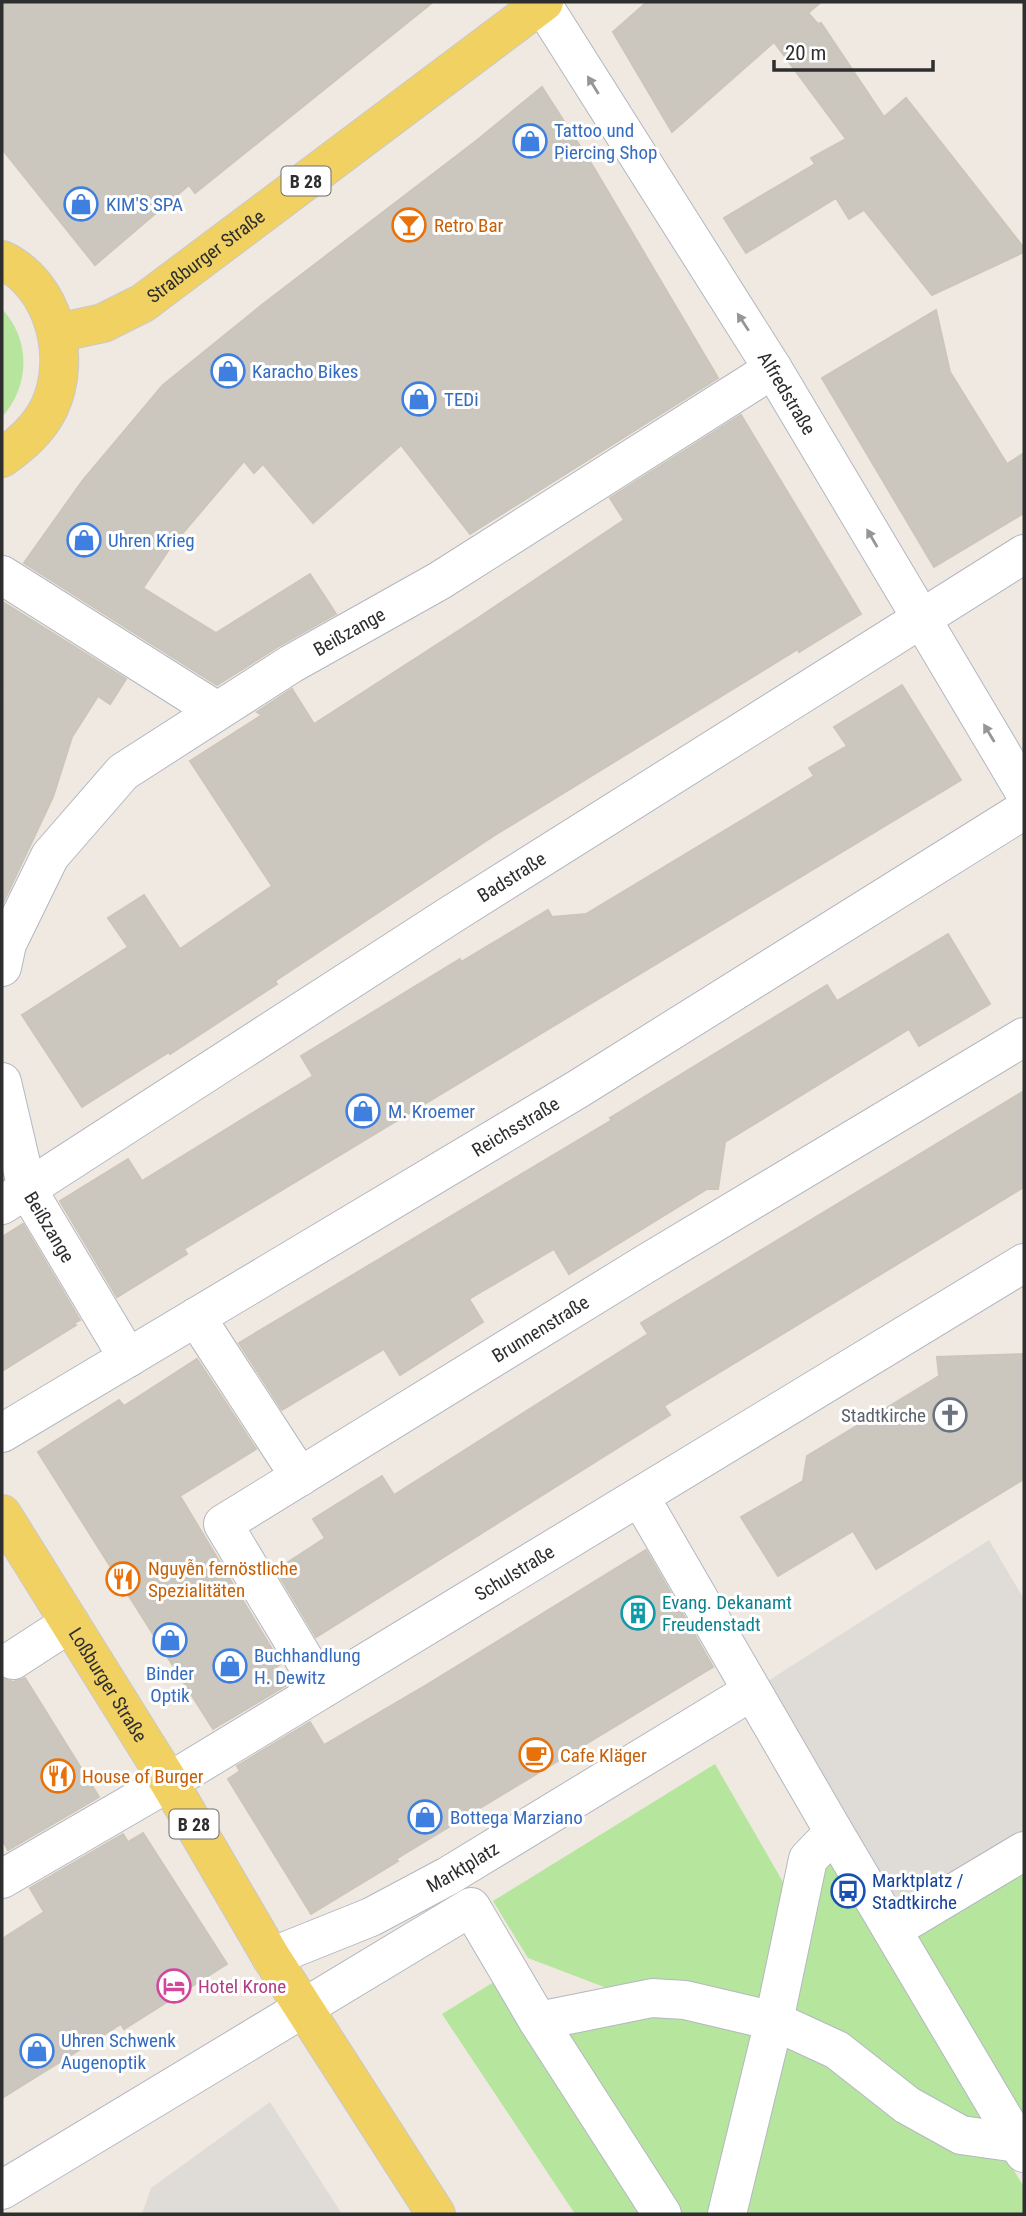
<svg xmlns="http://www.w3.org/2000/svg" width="1026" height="2216" viewBox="0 0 1026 2216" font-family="'Roboto Condensed',sans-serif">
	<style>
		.green { fill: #b6e59e }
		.plaza { fill: #dfdcd8 }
		.building { fill: #cbc7bf; stroke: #cbc5ba; stroke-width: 2 }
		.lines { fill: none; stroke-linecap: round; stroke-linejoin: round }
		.minor-casing { stroke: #b4b7c1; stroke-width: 40 }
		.major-casing { stroke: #c9c9c9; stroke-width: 40 }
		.minor { stroke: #fff; stroke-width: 38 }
		.major { stroke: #f2d163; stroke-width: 38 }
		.oneway { fill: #969696 }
		.labels { text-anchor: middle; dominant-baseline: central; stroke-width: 6; stroke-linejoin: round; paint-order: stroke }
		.shield { fill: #fff; stroke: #6d6d6d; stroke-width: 2 }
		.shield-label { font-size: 18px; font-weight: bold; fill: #2e2e2e }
		.shop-label { font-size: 19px; fill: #366cbe; stroke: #fff; text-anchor: start }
		.food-label { font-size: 19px; fill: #c56008; stroke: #fff; text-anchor: start }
		.street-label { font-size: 19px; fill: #2e2e2e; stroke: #fff }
		.worship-label { font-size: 19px; fill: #5b616d; stroke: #fff; text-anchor: end }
		.culture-label { font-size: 19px; fill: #0d838f; stroke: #fff; text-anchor: start }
		.transit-label { font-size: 19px; fill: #164399; stroke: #fff; text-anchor: start }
		.hotel-label { font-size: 19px; fill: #b23c85; stroke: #fff; text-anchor: start }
	</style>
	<rect width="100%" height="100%" fill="#efe9e1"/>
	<!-- green -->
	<g class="green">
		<path d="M2,309C31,340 30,386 2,417Z"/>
		<polygon points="715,1764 787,1889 760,2008 685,1988 604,1987 528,1958 493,1901"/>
		<polygon points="829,1853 987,2129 786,2017"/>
		<polygon points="1024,1869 1024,2127 912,1936"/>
		<polygon points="497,1980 642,2214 575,2214 442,2014"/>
		<polygon points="662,2007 759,2028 709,2214 679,2214 561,2033"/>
		<polygon points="781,2036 1008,2161 1024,2187 1024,2214 736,2214"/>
	</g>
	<!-- plaza -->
	<g class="plaza">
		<polygon points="989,1540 1024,1599 1024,1851 892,1930 752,1691"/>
		<polygon points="270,2102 342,2214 142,2214 151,2188"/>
	</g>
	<!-- building -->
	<g class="building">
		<polygon points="2,2 433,2 195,193 189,185 95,265 2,149"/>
		<polygon points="647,2 821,2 808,13 818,24 821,23 884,117 906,98 1024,248 1024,252 932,295 864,210 849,219 836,198 746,253 724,218 815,164 811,158 846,139 774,42 672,132 613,32"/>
		<polygon points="542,87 594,168 718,378 470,534 401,445 313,523 263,464 254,473 244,461 170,548 143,588 216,633 310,574 336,614 279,646 217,685 24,563 83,480 163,385 263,304 476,141"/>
		<polygon points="936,310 950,372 1007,464 1024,453 1024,513 934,567 822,378"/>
		<polygon points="741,415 861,614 799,652 798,649 495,835 275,981 277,984 170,1054 169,1052 82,1107 22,1015 128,947 108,918 144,895 180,949 272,886 190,761 262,715 257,712 292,689 314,724 475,620 624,520 610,498"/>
		<polygon points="3,602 126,679 110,704 98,696 72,737 53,797 2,905"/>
		<polygon points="902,685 961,780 184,1249 187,1254 117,1297 60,1201 128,1159 142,1181 313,1076 301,1056 460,959 461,962 548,910 552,917 586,914 757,811 814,776 809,768 847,746 834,727"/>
		<polygon points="948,934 990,1004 919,1046 909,1029 725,1142 718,1189 707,1189 569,1274 554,1249 469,1299 483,1322 400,1375 384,1349 282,1410 239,1343 612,1120 610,1118 827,985 837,1001"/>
		<polygon points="1024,1091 1024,1187 664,1406 670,1415 316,1637 276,1570 325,1538 313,1519 382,1476 394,1495 648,1334 641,1323"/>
		<polygon points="23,1224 80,1320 74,1323 76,1325 2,1371 2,1237"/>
		<polygon points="1024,1354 1024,1479 876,1569 853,1531 778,1576 741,1517 803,1481 807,1456 939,1376 937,1357"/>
		<polygon points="197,1359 256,1449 180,1496 281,1664 276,1667 287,1685 213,1729 38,1452 119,1400 124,1406"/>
		<polygon points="646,1550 713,1667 396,1859 398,1861 311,1914 228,1779 240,1771 237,1766 310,1722 324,1745 428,1684"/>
		<polygon points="2,1678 13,1682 25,1678 99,1797 8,1850 2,1839"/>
		<polygon points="143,1833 227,1964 124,2029 121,2024 2,2098 2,1939 44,1912 30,1888 123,1834 128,1842"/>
	</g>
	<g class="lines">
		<defs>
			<g id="minor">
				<path id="s1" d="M541,2L773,369L1024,791"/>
				<polyline points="2,575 217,711"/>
				<path id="s2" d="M2,967L7,944L50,856L123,772L291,664L439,581L773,369"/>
				<path id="s3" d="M2,1082L27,1189L128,1358"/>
				<path id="s4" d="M2,1205L449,916L1024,554"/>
				<polyline points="196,1317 300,1477"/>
				<path id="s5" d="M2,1433L578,1089L1024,810"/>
				<polyline points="640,1497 834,1832 1024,2153"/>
				<polyline points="13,1660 70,1623"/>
				<path id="s6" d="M322,1689L223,1524L642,1266L1024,1037"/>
				<path id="s7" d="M2,1879L169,1782L1024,1263"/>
				<polyline points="892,1930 1024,1851"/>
				<path id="s8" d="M271,1957L371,1917L448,1876L752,1691"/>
				<polyline points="538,2021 652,1998 685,2000 774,2021 837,2050 907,2105 961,2135 1024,2144"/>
				<polyline points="2,2190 471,1907 538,2021 662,2214"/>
				<polyline points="727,2214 774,2021 808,1859 834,1832"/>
			</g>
			<g id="major">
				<path d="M2,260C54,284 73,358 49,408C38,430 21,444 2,458"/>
				<path id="s9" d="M57,333L103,323L143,303L544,2"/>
				<path id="s10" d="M2,1514L169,1782L271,1957L436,2214"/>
			</g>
		</defs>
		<!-- minor casing -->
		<use href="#minor" class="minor-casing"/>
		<!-- major casing -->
		<use href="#major" class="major-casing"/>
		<!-- minor -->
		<use href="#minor" class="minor"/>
		<!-- major -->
		<use href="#major" class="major"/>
	</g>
	<!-- one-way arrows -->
	<defs><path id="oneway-solid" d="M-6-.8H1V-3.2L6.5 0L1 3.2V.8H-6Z" transform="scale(1.75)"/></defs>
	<g class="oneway">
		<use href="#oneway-solid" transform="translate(593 85) rotate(-122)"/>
		<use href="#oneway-solid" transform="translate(743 322) rotate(-123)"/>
		<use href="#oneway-solid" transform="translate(872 538) rotate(-120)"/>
		<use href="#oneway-solid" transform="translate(989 733) rotate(-121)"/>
	</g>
	<!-- icons -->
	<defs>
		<symbol id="shop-ring" viewBox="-11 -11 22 22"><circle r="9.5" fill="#fff" stroke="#3f7fe0" stroke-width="1.5"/><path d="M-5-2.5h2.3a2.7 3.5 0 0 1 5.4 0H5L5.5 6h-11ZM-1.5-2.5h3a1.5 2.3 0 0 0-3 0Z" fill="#3f7fe0"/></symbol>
		<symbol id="bar-ring" viewBox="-11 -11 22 22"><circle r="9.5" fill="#fff" stroke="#e8710a" stroke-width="1.5"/><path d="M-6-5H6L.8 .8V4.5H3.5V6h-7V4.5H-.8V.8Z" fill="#e8710a"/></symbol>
		<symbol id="church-ring" viewBox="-11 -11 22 22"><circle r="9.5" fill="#fff" stroke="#6b7280" stroke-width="1.5"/><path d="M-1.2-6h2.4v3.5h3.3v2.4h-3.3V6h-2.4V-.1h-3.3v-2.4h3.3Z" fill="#6b7280"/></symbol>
		<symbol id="restaurant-ring" viewBox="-11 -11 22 22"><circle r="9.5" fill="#fff" stroke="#e8710a" stroke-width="1.5"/><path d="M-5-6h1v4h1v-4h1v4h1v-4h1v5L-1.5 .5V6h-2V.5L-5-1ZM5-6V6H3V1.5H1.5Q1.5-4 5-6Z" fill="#e8710a"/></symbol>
		<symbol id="building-ring" viewBox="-11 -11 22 22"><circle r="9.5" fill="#fff" stroke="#0f9aa8" stroke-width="1.5"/><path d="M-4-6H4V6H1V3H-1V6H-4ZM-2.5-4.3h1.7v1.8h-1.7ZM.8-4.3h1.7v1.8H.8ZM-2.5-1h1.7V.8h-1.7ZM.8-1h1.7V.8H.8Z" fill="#0f9aa8"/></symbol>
		<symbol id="cafe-ring" viewBox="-11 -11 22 22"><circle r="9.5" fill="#fff" stroke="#e8710a" stroke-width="1.5"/><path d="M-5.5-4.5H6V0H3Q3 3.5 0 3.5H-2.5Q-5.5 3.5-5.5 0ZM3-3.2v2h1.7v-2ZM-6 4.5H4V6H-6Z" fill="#e8710a"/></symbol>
		<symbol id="bus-ring" viewBox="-11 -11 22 22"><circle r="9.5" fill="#fff" stroke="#1a4fb4" stroke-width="1.5"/><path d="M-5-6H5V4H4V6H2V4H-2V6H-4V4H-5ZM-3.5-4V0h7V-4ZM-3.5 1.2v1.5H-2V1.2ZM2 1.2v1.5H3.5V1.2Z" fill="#1a4fb4"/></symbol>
		<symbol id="hotel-ring" viewBox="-11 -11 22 22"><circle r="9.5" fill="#fff" stroke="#d1479c" stroke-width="1.5"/><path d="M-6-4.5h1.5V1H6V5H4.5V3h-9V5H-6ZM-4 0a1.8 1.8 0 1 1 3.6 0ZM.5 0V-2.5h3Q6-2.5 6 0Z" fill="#d1479c"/></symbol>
	</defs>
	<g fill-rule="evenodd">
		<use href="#shop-ring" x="511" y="122" width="38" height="38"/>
		<use href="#shop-ring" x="62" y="185" width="38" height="38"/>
		<use href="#bar-ring" x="390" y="206" width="38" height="38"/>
		<use href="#shop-ring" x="209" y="352" width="38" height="38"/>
		<use href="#shop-ring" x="400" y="380" width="38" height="38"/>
		<use href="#shop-ring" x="65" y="521" width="38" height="38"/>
		<use href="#shop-ring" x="344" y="1092" width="38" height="38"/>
		<use href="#church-ring" x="931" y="1396" width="38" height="38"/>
		<use href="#restaurant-ring" x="104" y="1560" width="38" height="38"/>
		<use href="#building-ring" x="619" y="1594" width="38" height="38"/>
		<use href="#shop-ring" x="151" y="1621" width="38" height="38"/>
		<use href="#shop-ring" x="211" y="1647" width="38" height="38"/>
		<use href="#cafe-ring" x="517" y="1736" width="38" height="38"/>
		<use href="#restaurant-ring" x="39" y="1757" width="38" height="38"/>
		<use href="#shop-ring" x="406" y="1798" width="38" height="38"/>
		<use href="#bus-ring" x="829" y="1872" width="38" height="38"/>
		<use href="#hotel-ring" x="155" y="1967" width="38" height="38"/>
		<use href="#shop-ring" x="18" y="2032" width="38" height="38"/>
	</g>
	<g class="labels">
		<!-- shield labels -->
		<g class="shield">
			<rect x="281.5" y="166.5" width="49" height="29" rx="5"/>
			<rect x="169.5" y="1809.5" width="49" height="29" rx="5"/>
		</g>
		<g class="shield-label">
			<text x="306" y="181">B 28</text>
			<text x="194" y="1824">B 28</text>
		</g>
		<!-- shop labels -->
		<g class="shop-label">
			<text x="554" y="130">Tattoo und<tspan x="554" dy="22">Piercing Shop</tspan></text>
			<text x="106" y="204">KIM'S SPA</text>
			<text x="252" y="371">Karacho Bikes</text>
			<text x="444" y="399">TEDi</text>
			<text x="108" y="540">Uhren Krieg</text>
			<text x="388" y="1111">M. Kroemer</text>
			<text x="254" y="1655">Buchhandlung<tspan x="254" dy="22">H. Dewitz</tspan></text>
			<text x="170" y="1673" text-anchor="middle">Binder<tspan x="170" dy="22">Optik</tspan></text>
			<text x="450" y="1817">Bottega Marziano</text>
			<text x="61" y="2040">Uhren Schwenk<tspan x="61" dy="22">Augenoptik</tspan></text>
		</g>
		<!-- food labels -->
		<g class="food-label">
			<text x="434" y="225">Retro Bar</text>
			<text x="148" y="1568">Nguyễn fernöstliche<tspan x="148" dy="22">Spezialitäten</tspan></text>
			<text x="560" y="1755">Cafe Kläger</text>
			<text x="82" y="1776">House of Burger</text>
		</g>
		<!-- street labels -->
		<g class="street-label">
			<text stroke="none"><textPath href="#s9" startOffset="170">Straßburger Straße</textPath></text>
			<text stroke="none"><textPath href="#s1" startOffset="462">Alfredstraße</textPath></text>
			<text stroke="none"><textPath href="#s2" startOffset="499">Beißzange</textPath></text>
			<text stroke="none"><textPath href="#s4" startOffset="606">Badstraße</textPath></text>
			<text stroke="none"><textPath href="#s5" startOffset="598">Reichsstraße</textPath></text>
			<text stroke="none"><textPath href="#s3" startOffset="154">Beißzange</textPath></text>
			<text stroke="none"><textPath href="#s6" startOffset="565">Brunnenstraße</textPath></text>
			<text stroke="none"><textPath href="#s7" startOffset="597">Schulstraße</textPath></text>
			<text stroke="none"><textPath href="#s10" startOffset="201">Loßburger Straße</textPath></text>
			<text stroke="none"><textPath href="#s8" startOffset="212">Marktplatz</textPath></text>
		</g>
		<!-- worship labels -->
		<g class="worship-label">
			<text x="926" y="1415">Stadtkirche</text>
		</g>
		<!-- culture labels -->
		<g class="culture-label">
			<text x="662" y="1602">Evang. Dekanamt<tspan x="662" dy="22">Freudenstadt</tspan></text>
		</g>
		<!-- transit labels -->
		<g class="transit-label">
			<text x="872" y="1880">Marktplatz /<tspan x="872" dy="22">Stadtkirche</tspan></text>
		</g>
		<!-- hotel labels -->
		<g class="hotel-label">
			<text x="198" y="1986">Hotel Krone</text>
		</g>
	</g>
	<!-- border -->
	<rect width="1026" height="2216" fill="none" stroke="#2e2e2e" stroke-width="7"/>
	<!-- scale -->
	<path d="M774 60v10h159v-10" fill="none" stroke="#2e2e2e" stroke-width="3.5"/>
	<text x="785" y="60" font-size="21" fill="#2e2e2e" stroke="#ffffff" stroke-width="5" paint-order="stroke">20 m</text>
</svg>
